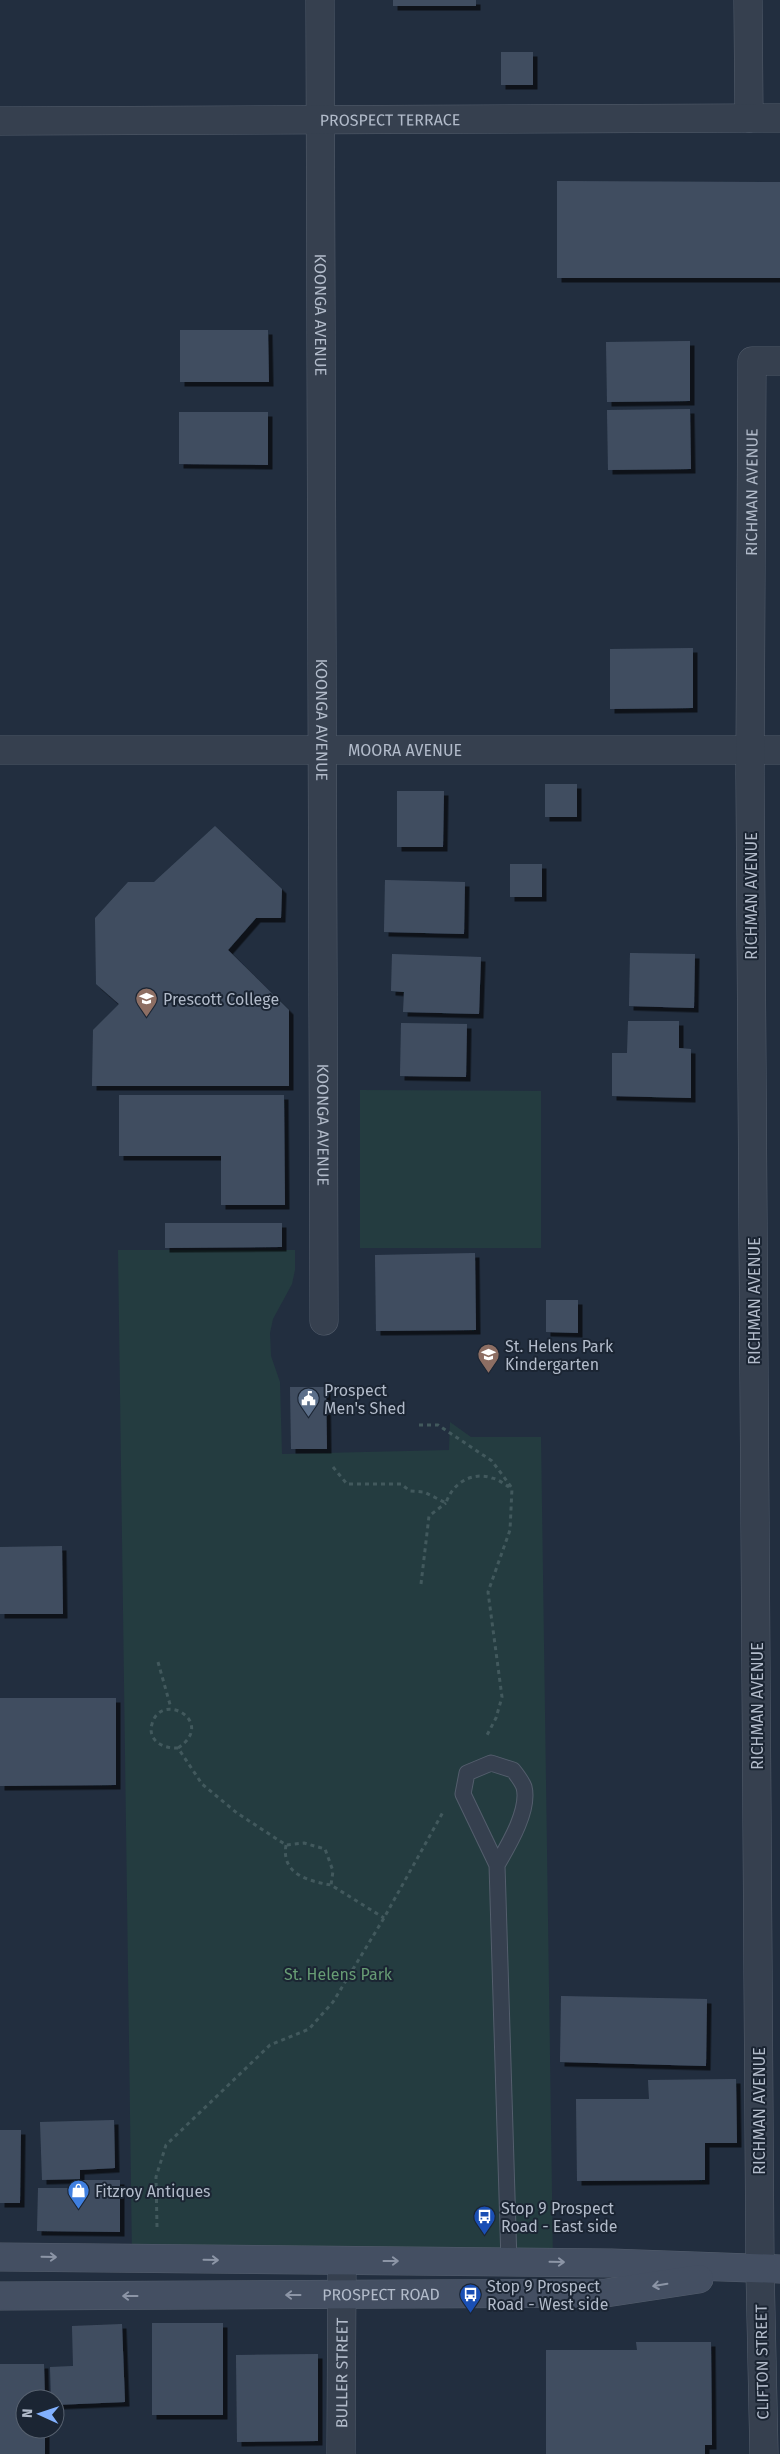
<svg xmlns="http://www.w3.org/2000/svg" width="780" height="2454" viewBox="0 0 780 2454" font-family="'Fira Sans',sans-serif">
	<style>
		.green { fill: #243c40 }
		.building { fill: #414e61; filter: url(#shadow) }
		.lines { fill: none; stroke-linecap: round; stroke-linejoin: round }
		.lane-casing { stroke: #545e6d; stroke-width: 17 }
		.street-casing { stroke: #545e6d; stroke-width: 29 }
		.secondary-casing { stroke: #545e6d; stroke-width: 29 }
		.path { stroke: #42595d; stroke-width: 3; stroke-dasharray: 4 4; stroke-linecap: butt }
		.lane { stroke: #36404f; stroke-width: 15 }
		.street { stroke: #36404f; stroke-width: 28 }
		.secondary { stroke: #444f62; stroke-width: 28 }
		.oneway { stroke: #8c95a6 }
		.labels { text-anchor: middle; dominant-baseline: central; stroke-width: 4; stroke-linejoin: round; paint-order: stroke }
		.street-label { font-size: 16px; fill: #b2bbca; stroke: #1b2533 }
		.poi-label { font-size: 16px; fill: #b2bbca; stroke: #1b2533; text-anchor: start }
		.park-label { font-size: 16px; fill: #679c74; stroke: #1b2533 }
	</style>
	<defs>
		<filter id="shadow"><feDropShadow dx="4.5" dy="4.5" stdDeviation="0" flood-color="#0009"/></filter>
	</defs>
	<rect width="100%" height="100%" fill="#222e3f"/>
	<!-- green -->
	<g class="green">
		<polygon points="360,1090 541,1091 541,1248 360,1248"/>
		<polygon points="118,1250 295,1250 295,1270 292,1284 273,1319 270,1333 271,1356 280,1382 282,1454 449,1450 450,1422 471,1437 541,1437 553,2262 132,2258"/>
	</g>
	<!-- building -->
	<g class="building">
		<rect x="393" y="0" width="83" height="6"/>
		<rect x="501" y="52" width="32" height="33"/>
		<polygon points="557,181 780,182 780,278 557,278"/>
		<polygon points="180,330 268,330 269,382 180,382"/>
		<polygon points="690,341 690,401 607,402 606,342"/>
		<polygon points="690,409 691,469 608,470 607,410"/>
		<polygon points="179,412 268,412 268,465 179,464"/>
		<polygon points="693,648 693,708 610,709 610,649"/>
		<rect x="545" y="784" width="32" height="33"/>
		<polygon points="397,791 444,791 443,847 397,847"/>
		<polygon points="215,826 282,889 281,918 256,918 228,950 289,1010 289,1086 92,1086 93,1030 119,1004 96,984 95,918 128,882 154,882"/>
		<rect x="510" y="864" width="32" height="33"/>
		<polygon points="385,880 465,882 464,934 384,932"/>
		<polygon points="630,953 695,954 694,1008 629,1006"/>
		<polygon points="392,954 481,957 479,1014 403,1012 404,992 391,991"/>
		<polygon points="628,1021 679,1021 679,1048 691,1049 691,1098 612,1096 612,1053 627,1053"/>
		<polygon points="401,1023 467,1024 466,1077 400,1076"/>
		<polygon points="119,1095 284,1095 285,1205 221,1205 221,1156 119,1156"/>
		<polygon points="165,1223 282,1223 282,1247 165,1248"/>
		<polygon points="475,1253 476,1330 376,1331 375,1255"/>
		<polygon points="546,1300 578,1300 578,1333 546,1332"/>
		<polygon points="290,1387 326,1387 327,1449 291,1449"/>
		<polygon points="62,1546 63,1614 0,1614 0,1547"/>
		<polygon points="0,1698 116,1698 116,1785 0,1786"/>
		<polygon points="561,1996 707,1999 706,2066 560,2062"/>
		<polygon points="736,2079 737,2143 705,2143 705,2180 577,2181 576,2099 649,2099 648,2080"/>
		<polygon points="114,2120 115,2168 80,2170 80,2179 42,2180 40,2122"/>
		<polygon points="0,2130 21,2130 20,2203 0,2203"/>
		<polygon points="83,2180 120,2180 120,2232 37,2231 38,2188 83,2188"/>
		<rect x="152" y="2323" width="71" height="92"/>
		<polygon points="122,2324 125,2402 55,2405 55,2399 51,2399 50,2367 73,2366 72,2326"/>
		<polygon points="636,2342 711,2342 712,2445 705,2445 705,2454 546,2454 546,2350 637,2350"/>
		<polygon points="318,2354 318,2441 237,2442 236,2355"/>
		<polygon points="0,2364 44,2364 45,2399 25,2399 25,2429 45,2429 45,2454 0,2454"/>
	</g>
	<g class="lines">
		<defs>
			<path id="lane" d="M497,1865C508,1846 530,1810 524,1787C522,1782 517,1775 513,1770L491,1763L467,1773L463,1794L497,1865L509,2262"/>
			<g id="street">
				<path id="s1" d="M320,0L324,1321"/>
				<polyline points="748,0 749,118"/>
				<path id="s2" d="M0,121L780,118"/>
				<path id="s3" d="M0,750H780"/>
				<path id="s4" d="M341,2454L342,2261"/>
				<path id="s5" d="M764,2454L760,2269L750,774L752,361H780"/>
			</g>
			<g id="secondary">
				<polyline points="0,2257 611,2263 780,2269"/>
				<path id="s6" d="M0,2296L606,2293L699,2279"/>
			</g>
		</defs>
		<!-- lane casing -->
		<use href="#lane" class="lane-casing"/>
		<!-- street casing -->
		<use href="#street" class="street-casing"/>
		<!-- secondary casing -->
		<use href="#secondary" class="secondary-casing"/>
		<!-- path -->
		<g class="path">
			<polyline points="419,1425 438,1425 492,1461 512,1488 510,1530 488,1592 502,1697 496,1718 486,1737"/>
			<path d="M333,1467L347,1484H401L410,1491L424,1492L446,1503C452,1484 471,1471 492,1478C498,1479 504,1484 509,1487"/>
			<polyline points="421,1584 429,1516 446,1503"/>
			<polyline points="158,1662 171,1708"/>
			<path d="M178,1748C217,1722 161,1690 152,1724C147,1741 164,1749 178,1748L202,1784L237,1813L286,1845L304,1843L325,1849L333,1871L331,1885L384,1918"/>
			<path d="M286,1845C281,1874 308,1881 331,1885"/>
			<polyline points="157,2227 156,2177 166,2145 270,2045 309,2029 333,2002 384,1918 443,1812"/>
		</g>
		<!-- lane -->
		<use href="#lane" class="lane"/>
		<!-- street -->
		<use href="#street" class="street"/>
		<!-- secondary -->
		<use href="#secondary" class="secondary"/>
	</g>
	<!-- one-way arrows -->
	<defs><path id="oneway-shaft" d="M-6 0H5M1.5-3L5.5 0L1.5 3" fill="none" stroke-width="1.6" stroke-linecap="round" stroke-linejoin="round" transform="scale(1.25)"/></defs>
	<g class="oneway">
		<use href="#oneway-shaft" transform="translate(49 2257) rotate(1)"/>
		<use href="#oneway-shaft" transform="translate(211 2260) rotate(1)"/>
		<use href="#oneway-shaft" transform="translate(391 2261)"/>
		<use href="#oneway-shaft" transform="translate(557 2262) rotate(1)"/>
		<use href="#oneway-shaft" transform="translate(660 2285) rotate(171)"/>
		<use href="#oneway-shaft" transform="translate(293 2295) rotate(180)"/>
		<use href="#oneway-shaft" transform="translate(130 2296) rotate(-180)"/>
	</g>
	<!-- icons -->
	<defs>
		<symbol id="school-pin" viewBox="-11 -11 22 30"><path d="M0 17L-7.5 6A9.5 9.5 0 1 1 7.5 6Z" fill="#8d6e63" stroke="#1b2533"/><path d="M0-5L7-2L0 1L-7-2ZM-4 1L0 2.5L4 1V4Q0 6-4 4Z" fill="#fff"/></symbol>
		<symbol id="civic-pin" viewBox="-11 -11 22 30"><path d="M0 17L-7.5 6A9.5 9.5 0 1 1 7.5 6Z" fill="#5c6f8a" stroke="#1b2533"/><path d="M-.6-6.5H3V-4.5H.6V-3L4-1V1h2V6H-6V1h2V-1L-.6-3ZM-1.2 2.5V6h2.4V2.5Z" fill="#fff"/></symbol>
		<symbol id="shop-pin" viewBox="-11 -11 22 30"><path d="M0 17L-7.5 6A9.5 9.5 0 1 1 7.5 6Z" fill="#3f7fe0" stroke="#1b2533"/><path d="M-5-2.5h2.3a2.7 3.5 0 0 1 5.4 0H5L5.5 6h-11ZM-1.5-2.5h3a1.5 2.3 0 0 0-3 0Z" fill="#fff"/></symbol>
		<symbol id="bus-pin" viewBox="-11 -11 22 30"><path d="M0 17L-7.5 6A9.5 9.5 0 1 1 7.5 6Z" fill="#1a4fb4" stroke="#1b2533"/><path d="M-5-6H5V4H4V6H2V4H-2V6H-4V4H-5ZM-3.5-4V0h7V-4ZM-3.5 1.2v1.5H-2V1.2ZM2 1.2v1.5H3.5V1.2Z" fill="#fff"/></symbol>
	</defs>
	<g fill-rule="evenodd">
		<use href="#school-pin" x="134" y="986" width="25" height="34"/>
		<use href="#school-pin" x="476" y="1342" width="25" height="34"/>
		<use href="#civic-pin" x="296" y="1386" width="25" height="34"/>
		<use href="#shop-pin" x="66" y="2178" width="25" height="34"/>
		<use href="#bus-pin" x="472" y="2204" width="25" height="34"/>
		<use href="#bus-pin" x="458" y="2282" width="25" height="34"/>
	</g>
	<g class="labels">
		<!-- street labels -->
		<g class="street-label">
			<text stroke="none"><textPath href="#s2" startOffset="390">PROSPECT TERRACE</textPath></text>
			<text stroke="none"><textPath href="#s1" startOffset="315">KOONGA AVENUE</textPath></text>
			<text stroke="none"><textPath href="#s5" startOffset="1962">RICHMAN AVENUE</textPath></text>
			<text stroke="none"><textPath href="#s1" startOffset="720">KOONGA AVENUE</textPath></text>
			<text stroke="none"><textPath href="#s3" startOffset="405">MOORA AVENUE</textPath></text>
			<text transform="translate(751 896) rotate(-90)">RICHMAN AVENUE</text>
			<text stroke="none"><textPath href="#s1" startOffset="1125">KOONGA AVENUE</textPath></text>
			<text transform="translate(754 1301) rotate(-90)">RICHMAN AVENUE</text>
			<text transform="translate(757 1706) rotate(-90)">RICHMAN AVENUE</text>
			<text transform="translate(759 2111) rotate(-90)">RICHMAN AVENUE</text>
			<text stroke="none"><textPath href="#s6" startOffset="381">PROSPECT ROAD</textPath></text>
			<text transform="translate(762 2362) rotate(-91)">CLIFTON STREET</text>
			<text stroke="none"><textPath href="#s4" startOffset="81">BULLER STREET</textPath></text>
		</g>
		<!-- poi labels -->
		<g class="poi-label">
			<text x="163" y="999">Prescott College</text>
			<text x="505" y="1346">St. Helens Park<tspan x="505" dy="18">Kindergarten</tspan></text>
			<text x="324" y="1390">Prospect<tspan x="324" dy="18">Men's Shed</tspan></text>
			<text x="95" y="2191">Fitzroy Antiques</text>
			<text x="501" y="2208">Stop 9 Prospect<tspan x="501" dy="18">Road - East side</tspan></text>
			<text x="487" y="2286">Stop 9 Prospect<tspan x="487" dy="18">Road - West side</tspan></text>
		</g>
		<!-- park labels -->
		<g class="park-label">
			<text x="338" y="1974">St. Helens Park</text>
		</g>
	</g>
	<!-- north arrow -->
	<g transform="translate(40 2414) rotate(273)"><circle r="24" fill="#1b2533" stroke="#57616f"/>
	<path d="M0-4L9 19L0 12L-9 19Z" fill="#82b1ff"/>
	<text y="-8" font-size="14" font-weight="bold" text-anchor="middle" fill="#b2bbca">N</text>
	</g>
</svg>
